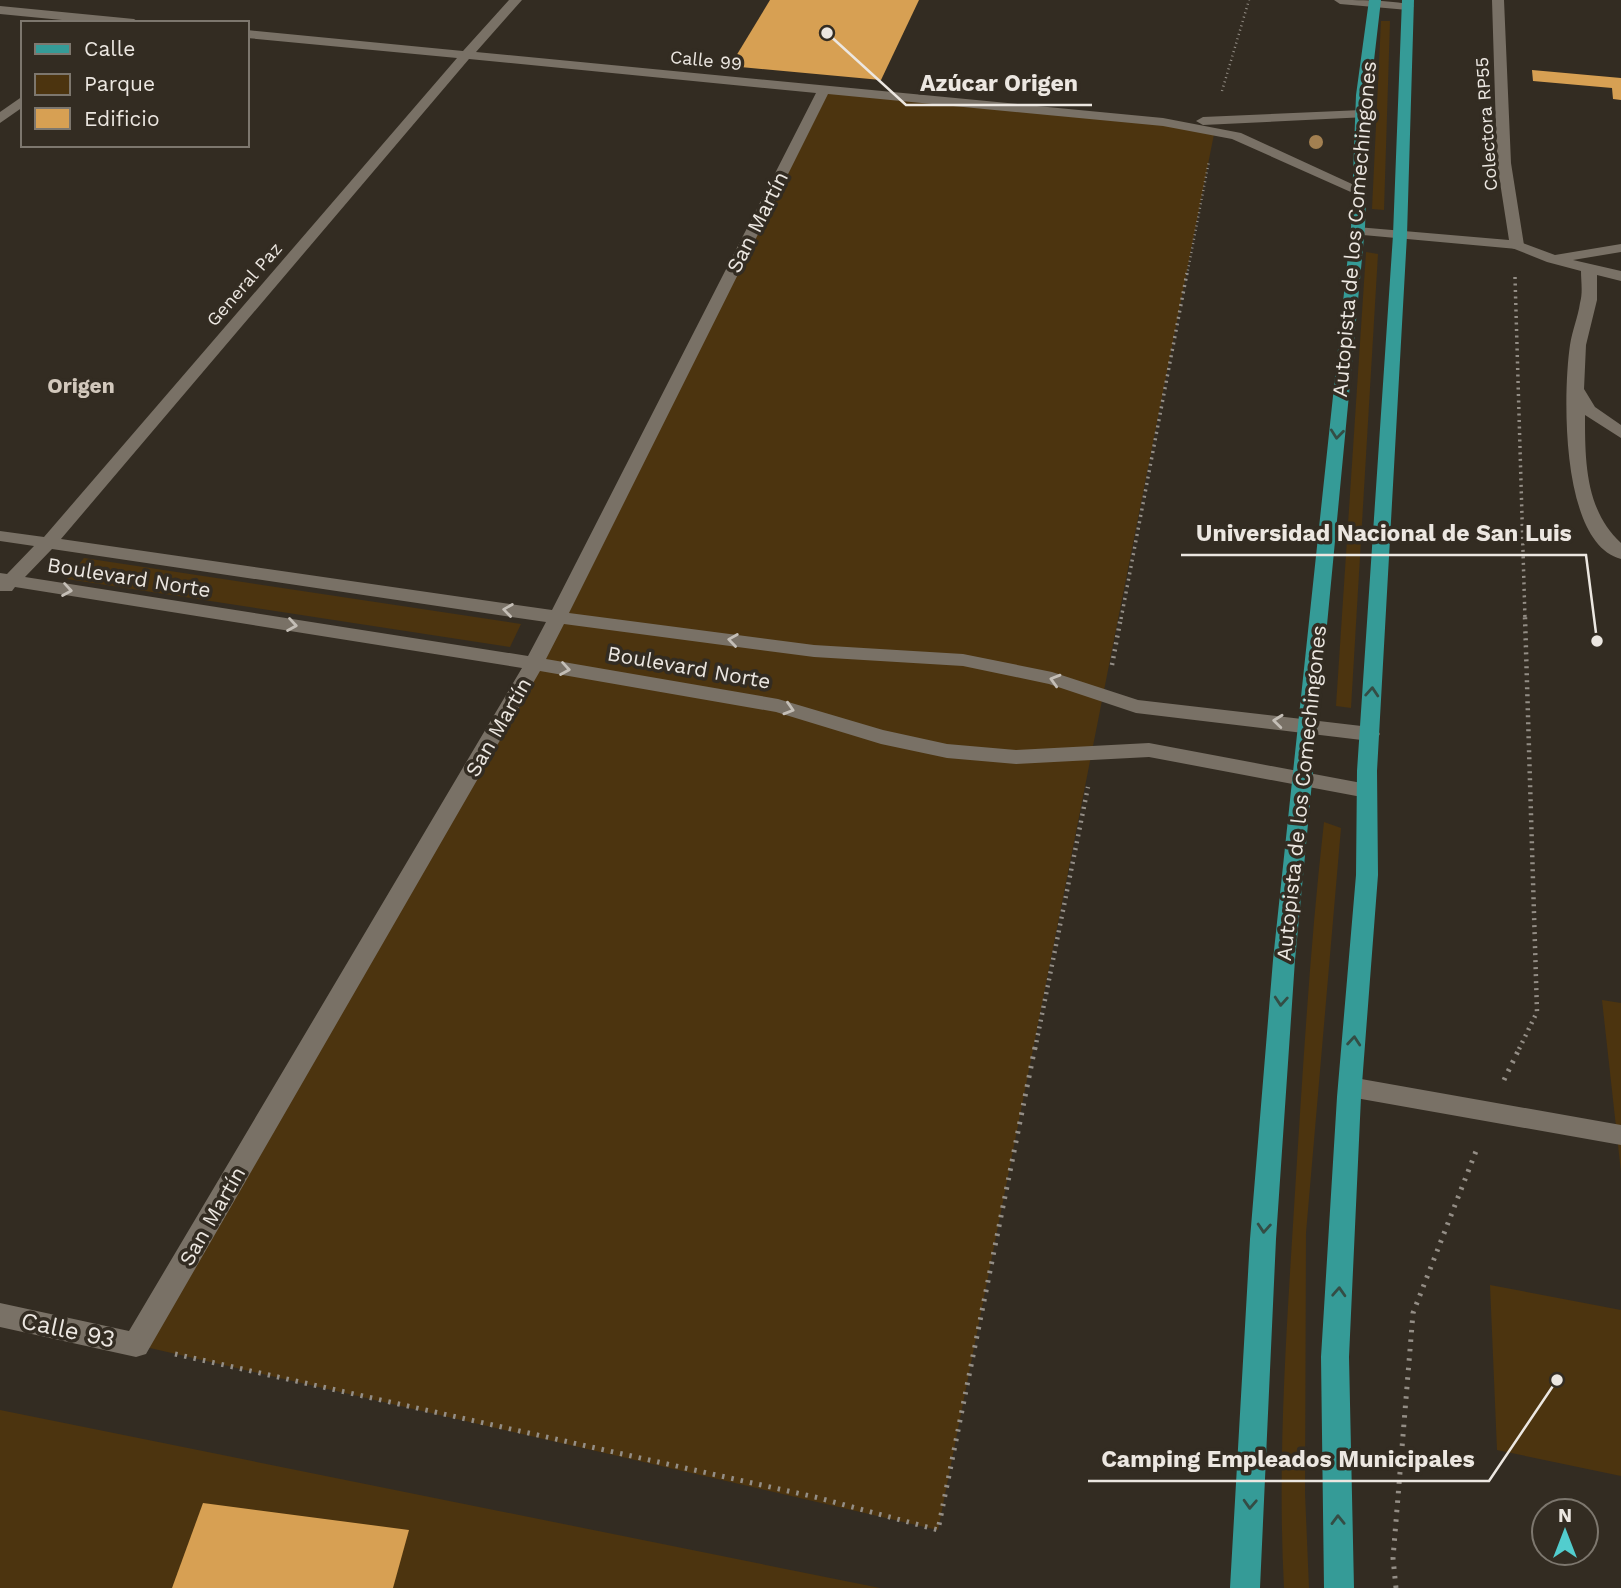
<svg xmlns="http://www.w3.org/2000/svg" width="1621" height="1588" viewBox="0 0 1621 1588" font-family="'Work Sans',sans-serif">
	<style>
		.green { fill: #4c340f }
		.building { fill: #d7a053 }
		.lines { fill: none; stroke-linecap: round; stroke-linejoin: round }
		.path-far3 { stroke: #948e86; stroke-width: 2.5; stroke-dasharray: 1 3.5; stroke-linecap: butt }
		.path-far2 { stroke: #948e86; stroke-width: 3.5; stroke-dasharray: 2 4.5; stroke-linecap: butt }
		.path-far1 { stroke: #948e86; stroke-width: 4.5; stroke-dasharray: 2 5; stroke-linecap: butt }
		.path { stroke: #948e86; stroke-width: 5; stroke-dasharray: 2.5 7; stroke-linecap: butt }
		.lane { fill: #797166; fill-rule: evenodd }
		.street { fill: #797166; fill-rule: evenodd }
		.primary { fill: #359b97; fill-rule: evenodd }
		.tree { fill: #a38051 }
		.oneway { stroke: #344d45 }
		.oneway2 { stroke: #c4beb6 }
		.labels { text-anchor: middle; dominant-baseline: central; stroke-width: 7; stroke-linejoin: round; paint-order: stroke }
		.far-street-label { font-size: 18px; fill: #ece7e1; stroke: #332c22 }
		.street-label { font-size: 21px; fill: #ece7e1; stroke: #332c22 }
		.far-quarter-label { font-size: 21px; font-weight: bold; fill: #d2c8bc; stroke: #332c22 }
		.near-street-label { font-size: 24px; fill: #ece7e1; stroke: #332c22 }
		.leader { fill: none; stroke: #ece7e1; stroke-width: 2.5 }
		.callout-dot { fill: #ece7e1; stroke: #332c22; stroke-width: 2.5 }
		.callout-label { font-size: 23px; text-anchor: middle; font-weight: bold; fill: #ece7e1; stroke: #332c22; stroke-width: 7; stroke-linejoin: round; paint-order: stroke }
	</style>
	<rect width="100%" height="100%" fill="#332c22"/>
	<!-- green -->
	<g class="green">
		<polygon points="1381,21 1390,21 1384,210 1372,209"/>
		<polygon points="824,89 1215,129 938,1530 137,1345 534,664"/>
		<polygon points="1366,252 1378,254 1351,708 1336,706"/>
		<polygon points="84,558 521,624 510,647 67,579"/>
		<path d="M1324,822L1341,828L1306,1233L1305,1493L1309,1588H1284C1277,1456 1287,1323 1295,1192C1303,1068 1310,945 1324,822Z"/>
		<polygon points="1602,1000 1621,1003 1621,1172"/>
		<polygon points="1490,1285 1621,1310 1621,1476 1497,1450"/>
		<polygon points="0,1410 880,1588 0,1588"/>
	</g>
	<!-- building -->
	<g class="building">
		<polygon points="770,0 919,0 881,80 730,66"/>
		<polygon points="1532,70 1621,78 1621,100 1613,99 1612,88 1533,81"/>
		<polygon points="203,1503 409,1530 393,1588 172,1588"/>
	</g>
	<g class="lines">
		<!-- path-far3 -->
		<g class="path-far3">
			<polyline points="1222,91 1249,0"/>
			<polyline points="1187,275 1209,161"/>
		</g>
		<!-- path-far2 -->
		<g class="path-far2">
			<polyline points="1515,277 1525,619"/>
			<polyline points="1121,619 1187,273"/>
		</g>
		<!-- path-far1 -->
		<g class="path-far1">
			<polyline points="1112,665 1121,617"/>
			<polyline points="1035,1049 1088,787"/>
			<polyline points="1519,1049 1537,1012 1525,617"/>
		</g>
		<!-- path -->
		<g class="path">
			<polyline points="1504,1080 1520,1047"/>
			<polyline points="175,1354 815,1497 938,1530 1035,1047"/>
			<polyline points="1396,1588 1393,1558 1413,1313 1478,1146"/>
		</g>
		<!-- lane -->
		<g class="lane">
			<path d="M1334,0C1353,0 1400,0 1414,6L1408,10L1340,4Z"/>
			<path d="M1517,241L1555,255L1621,244V252L1573,260L1621,271V281L1597,275V300L1586,345L1584,389L1595,407L1621,425V438L1585,415C1585,460 1585,510 1621,543V559C1560,543 1563,393 1570,345C1572,331 1578,317 1580,303C1583,293 1581,281 1581,271L1547,262L1512,248L1510,245L1512,242Z"/>
			<polygon points="1350,1077 1621,1125 1621,1145 1350,1097 1341,1094 1338,1087 1341,1080"/>
		</g>
		<!-- street -->
		<g class="street">
			<path d="M509,0H522L476,52L1163,118L1241,133L1365,190L1363,193H1353L1232,139L1163,126L828,94L569,613L814,645L963,654L1052,672L1138,700L1370,727L1377,729L1380,734L1377,739L1370,741L1136,713L1049,684L963,666L814,657L564,624L546,659L778,699L883,730L947,744L1016,750L1149,743L1367,784L1374,786L1377,791L1374,796L1367,798L1149,757L1016,764L947,758L881,744L776,712L540,671L146,1354L136,1357L0,1327V1303L129,1331L522,668L15,587L12,591H0V573L7,574L34,546L0,541V531L44,537L457,58L247,38V30L463,51ZM469,59L816,93L552,610L61,539ZM52,549L546,622L528,656L25,577Z"/>
			<polygon points="1492,0 1504,0 1511,163 1524,245 1517,249 1352,234 1350,231 1352,228 1357,227 1509,240 1497,163"/>
			<polygon points="0,6 134,19 140,23 93,23 0,14"/>
			<polygon points="23,96 23,107 0,123 0,112"/>
			<polygon points="1362,110 1367,111 1367,117 1203,125 1196,121 1203,117"/>
		</g>
		<!-- primary -->
		<g class="primary">
			<polygon points="1369,0 1381,0 1370,95 1365,227 1295,960 1276,1239 1260,1588 1230,1588 1250,1239 1273,960 1351,227 1356,95"/>
			<polygon points="1402,0 1414,0 1407,235 1377,771 1378,875 1361,1097 1349,1357 1354,1588 1324,1588 1321,1357 1337,1097 1356,875 1357,771 1393,235"/>
		</g>
	</g>
	<!-- trees -->
	<circle class="tree" cx="1316" cy="142" r="7"/>
	<!-- one-way arrows -->
	<defs><path id="oneway-chevron" d="M-2-3.5L2.5 0L-2 3.5" fill="none" stroke-width="1.6" stroke-linecap="round" stroke-linejoin="round" transform="scale(1.75)"/></defs>
	<g class="oneway">
		<use href="#oneway-chevron" transform="translate(1337 434) rotate(96)"/>
		<use href="#oneway-chevron" transform="translate(1372 692) rotate(-86)"/>
		<use href="#oneway-chevron" transform="translate(1281 1001) rotate(94)"/>
		<use href="#oneway-chevron" transform="translate(1354 1041) rotate(-85)"/>
		<use href="#oneway-chevron" transform="translate(1264 1228) rotate(94)"/>
		<use href="#oneway-chevron" transform="translate(1339 1292) rotate(-87)"/>
		<use href="#oneway-chevron" transform="translate(1250 1504) rotate(93)"/>
		<use href="#oneway-chevron" transform="translate(1338 1520) rotate(-91)"/>
	</g>
	<g class="oneway2">
		<use href="#oneway-chevron" transform="translate(67 590) rotate(9)"/>
		<use href="#oneway-chevron" transform="translate(508 610) rotate(-172)"/>
		<use href="#oneway-chevron" transform="translate(292 625) rotate(9)"/>
		<use href="#oneway-chevron" transform="translate(733 640) rotate(-172)"/>
		<use href="#oneway-chevron" transform="translate(565 669) rotate(9)"/>
		<use href="#oneway-chevron" transform="translate(1055 680) rotate(-164)"/>
		<use href="#oneway-chevron" transform="translate(789 709) rotate(17)"/>
		<use href="#oneway-chevron" transform="translate(1278 721) rotate(-174)"/>
	</g>
	<g class="labels">
		<!-- far-street labels -->
		<g class="far-street-label">
			<text transform="translate(706 60) rotate(6)">Calle 99</text>
			<text transform="translate(1486 124) rotate(-94)">Colectora RP55</text>
			<text transform="translate(244 284) rotate(-49)">General Paz</text>
		</g>
		<!-- street labels -->
		<g class="street-label">
			<text transform="translate(757 222) rotate(-63)">San Martín</text>
			<text transform="translate(1354 229) rotate(-85)">Autopista de los Comechingones</text>
			<text transform="translate(129 577) rotate(9)">Boulevard Norte</text>
			<text transform="translate(689 667) rotate(10)">Boulevard Norte</text>
			<text transform="translate(498 727) rotate(-60)">San Martín</text>
			<text transform="translate(1301 793) rotate(-84)">Autopista de los Comechingones</text>
			<text transform="translate(212 1216) rotate(-60)">San Martín</text>
		</g>
		<!-- far-quarter labels -->
		<g class="far-quarter-label">
			<text x="81" y="385">Origen</text>
		</g>
		<!-- near-street labels -->
		<g class="near-street-label">
			<text transform="translate(68 1330) rotate(12)">Calle 93</text>
		</g>
	</g>
	<!-- callouts -->
	<path class="leader" d="M827 33L906 105H1092M1597 641L1586 555H1181M1557 1380L1489 1481H1088"/>
	<g class="callout-dot">
		<circle cx="827" cy="33" r="7"/>
		<circle cx="1597" cy="641" r="7"/>
		<circle cx="1557" cy="1380" r="7"/>
	</g>
	<g class="callout-label">
		<text x="999" y="91">Azúcar Origen</text>
		<text x="1384" y="541">Universidad Nacional de San Luis</text>
		<text x="1288" y="1467">Camping Empleados Municipales</text>
	</g>
	<!-- legend -->
	<rect x="21" y="21" width="228" height="126" fill="#332c22" stroke="#7d776e" stroke-width="2"/>
	<rect x="35" y="44" width="35" height="10" fill="#359b97" stroke="#7d776e" stroke-width="2"/>
	<text x="84" y="56" font-size="21" fill="#ece7e1">Calle</text>
	<rect x="35" y="74" width="35" height="21" fill="#4c340f" stroke="#7d776e" stroke-width="2"/>
	<text x="84" y="91" font-size="21" fill="#ece7e1">Parque</text>
	<rect x="35" y="108" width="35" height="21" fill="#d7a053" stroke="#7d776e" stroke-width="2"/>
	<text x="84" y="126" font-size="21" fill="#ece7e1">Edificio</text>
	<!-- north arrow -->
	<g transform="translate(1565 1532)"><circle r="33" fill="#332c22" stroke="#7d776e" stroke-width="2"/>
	<path d="M0-5L12 26L0 18L-12 26Z" fill="#52cdce"/>
	<text y="-10" font-size="19" font-weight="bold" text-anchor="middle" fill="#ece7e1">N</text>
	</g>
</svg>
